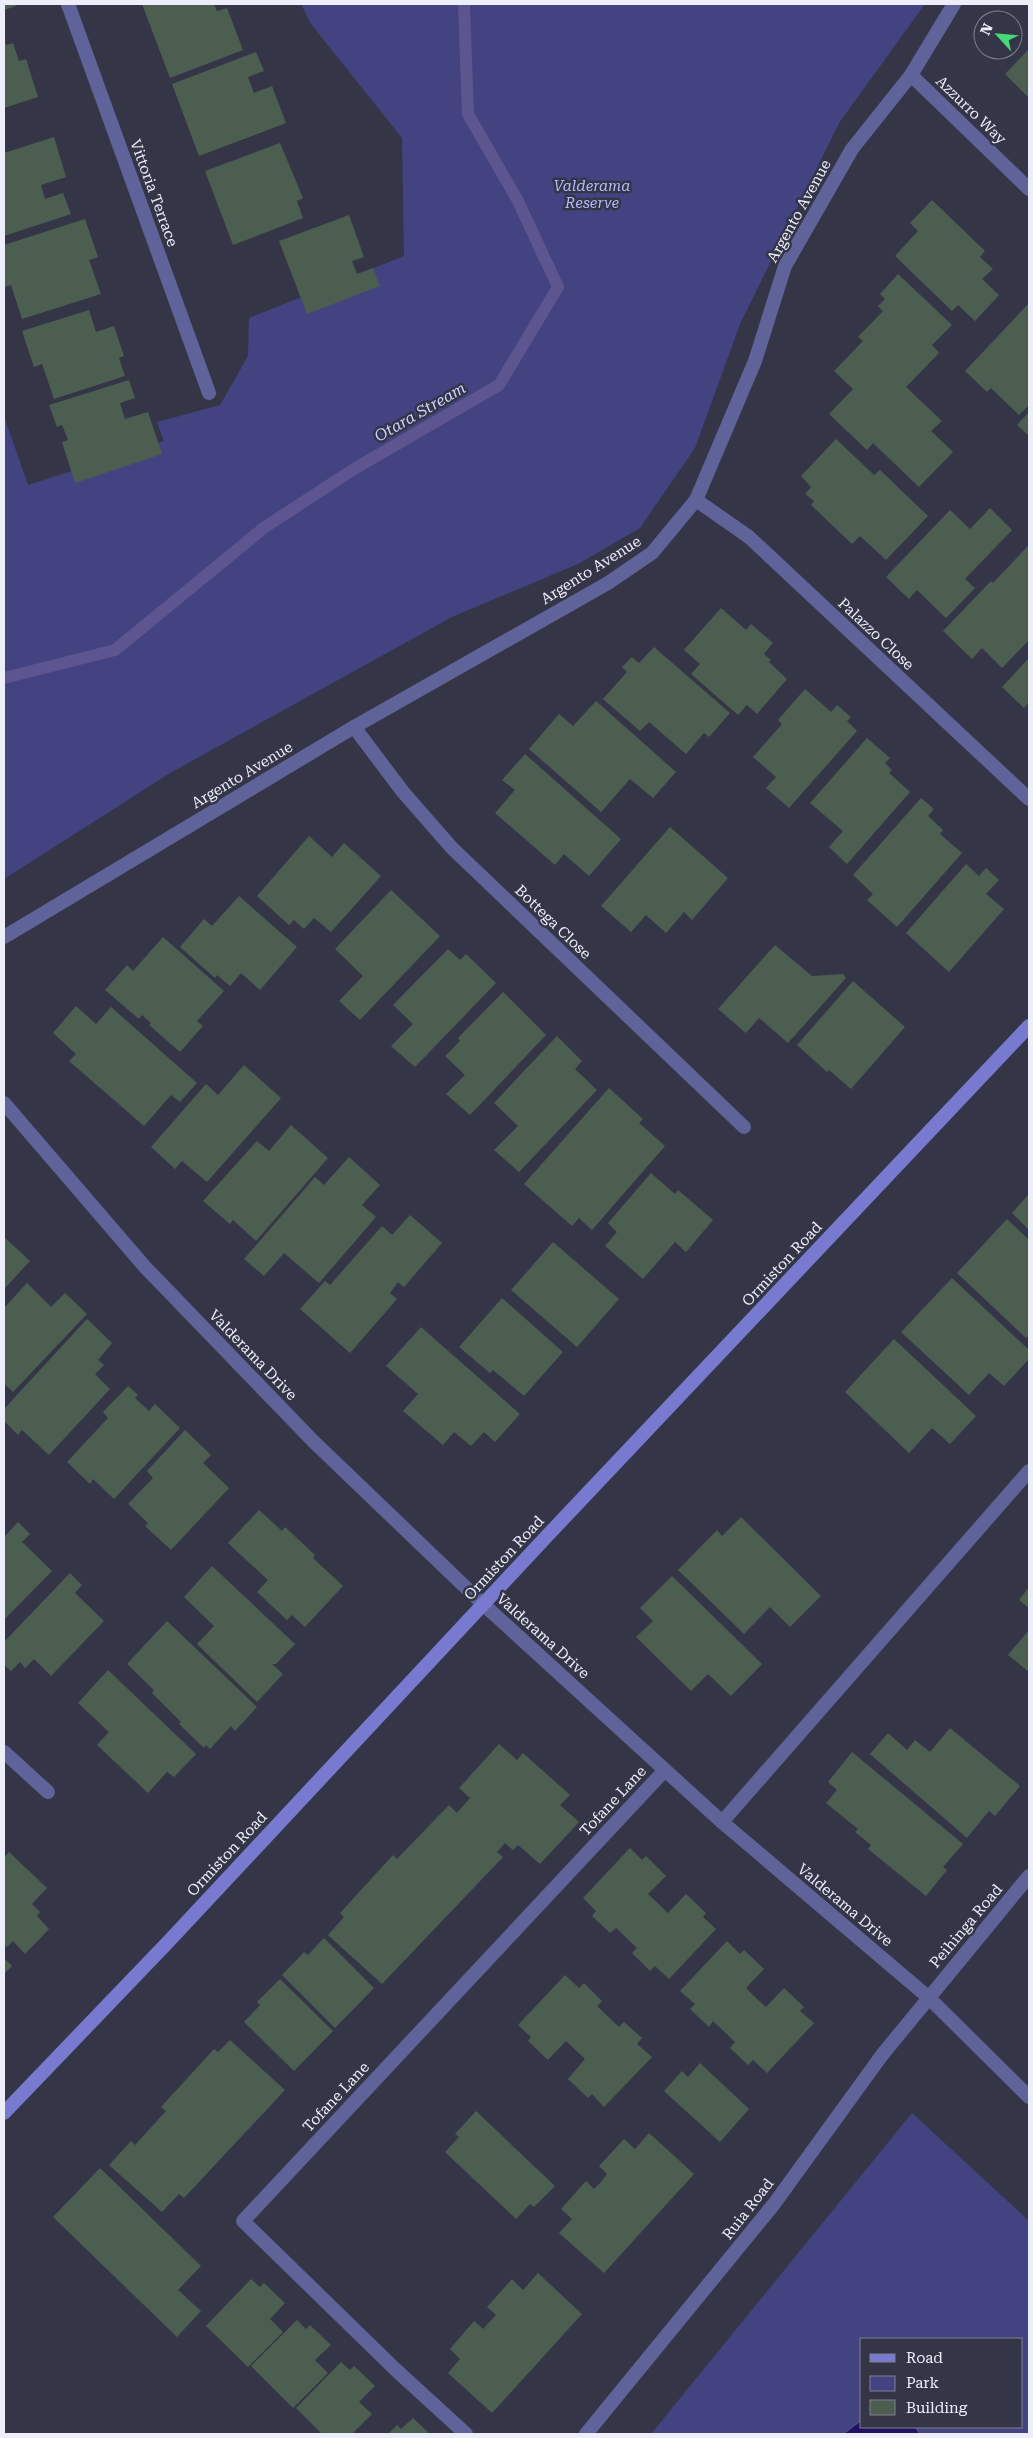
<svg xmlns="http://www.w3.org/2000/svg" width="1033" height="2438" viewBox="0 0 1033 2438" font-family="'Roboto Serif',serif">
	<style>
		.green { fill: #424380; fill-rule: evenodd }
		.water { fill: #1f1361; stroke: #5c558f }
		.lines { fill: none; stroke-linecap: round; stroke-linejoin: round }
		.stream { stroke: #5c558f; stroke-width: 12 }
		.building { fill: #4c5e50 }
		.minor { stroke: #606399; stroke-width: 14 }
		.tertiary { stroke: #606399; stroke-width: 14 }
		.secondary { stroke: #777acf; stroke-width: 14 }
		.labels { text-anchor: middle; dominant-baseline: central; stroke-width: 5; stroke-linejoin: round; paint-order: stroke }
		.street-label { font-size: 15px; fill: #eceefa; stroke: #343648 }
		.park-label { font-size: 15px; font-style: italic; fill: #b4b9fc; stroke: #343648 }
		.water-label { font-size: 16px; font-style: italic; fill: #ccd0fe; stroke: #343648 }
	</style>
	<rect width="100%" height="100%" fill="#343648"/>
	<!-- green -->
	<g class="green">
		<polygon points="301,4 925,4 839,123 740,324 695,448 640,528 580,563 452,617 170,773 4,879 4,416 28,485 164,441 157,422 220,405 248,356 249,318 404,256 402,138 311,24"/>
		<path d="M912,2113L1029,2221V2434H651ZM862,2339H1022V2427H862Z"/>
	</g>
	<!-- water -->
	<polygon class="water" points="862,2420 862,2427 915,2427 920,2434 843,2434"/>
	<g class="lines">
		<!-- stream -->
		<polyline class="stream" points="4,678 115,650 265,527 354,469 499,385 558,287 518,201 468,114 464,4"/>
	</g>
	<!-- building -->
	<g class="building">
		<polygon points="4,4 15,4 16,6 4,10"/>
		<polygon points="142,4 214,4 217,11 227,8 243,50 170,78"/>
		<polygon points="4,38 6,45 13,43 19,61 26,59 38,97 4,108"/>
		<polygon points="1029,49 1029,98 1005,74"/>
		<polygon points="256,52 264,71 248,77 254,93 272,86 286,123 199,156 172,84"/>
		<polygon points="54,137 66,177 41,185 45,199 63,193 71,214 4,236 4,153"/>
		<polygon points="280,143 303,198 297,201 303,218 233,245 205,171"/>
		<polygon points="932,200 985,251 980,257 993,269 982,279 999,295 975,321 958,305 952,311 895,256 918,231 910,223"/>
		<polygon points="349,215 364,257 352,261 357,274 373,268 380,286 307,314 279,241"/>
		<polygon points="85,219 98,257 89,260 101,294 22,319 11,285 5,287 4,282 4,245"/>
		<polygon points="898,274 952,325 932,345 939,353 906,387 942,421 931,431 953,452 919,487 873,443 867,450 829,414 853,389 834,371 863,341 858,337 883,311 878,306 885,299 880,294"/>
		<polygon points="1029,303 1029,405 1019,415 991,388 987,392 965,371"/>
		<polygon points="89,310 96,332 114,326 124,356 119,358 125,376 54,399 42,364 34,367 22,331"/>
		<polygon points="129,380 135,398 120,403 125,419 148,412 162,454 75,483 62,442 68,440 62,425 57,427 49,405"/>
		<polygon points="1029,412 1029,436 1017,425"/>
		<polygon points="836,439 874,475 880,470 928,516 886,560 860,536 852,544 811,505 814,501 805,494 811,487 801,476"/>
		<polygon points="990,508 1012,530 965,579 975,588 946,618 917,590 909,599 886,577 950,510 970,529"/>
		<polygon points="1028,546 1029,640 1002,668 982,648 972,659 943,631 991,581 993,583"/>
		<polygon points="721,608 746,630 751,624 773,643 764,654 771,660 769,662 787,679 757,714 747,705 738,715 691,674 700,664 684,650"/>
		<polygon points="654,647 730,713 709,737 704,733 686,754 649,722 640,731 603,699 627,672 622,667 632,657 639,663"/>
		<polygon points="1029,658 1029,702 1024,708 1002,687"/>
		<polygon points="805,689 831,712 837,705 851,717 847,721 857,731 789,808 766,788 776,777 753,757 782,724 778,720"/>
		<polygon points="596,701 676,772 653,798 630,779 601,812 529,749 559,714 573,726"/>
		<polygon points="867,738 890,758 885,763 892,770 889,773 910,792 847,864 829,847 843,831 810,803"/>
		<polygon points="525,754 621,839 589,876 564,854 555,865 495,813 515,790 502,780"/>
		<polygon points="921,798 934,809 928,816 943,830 940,834 962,853 897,927 867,900 873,894 853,875"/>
		<polygon points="670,827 728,878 692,920 684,912 666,933 646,915 631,932 601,906"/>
		<polygon points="309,836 332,857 344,843 381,876 331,932 314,918 304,929 294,920 289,925 257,896"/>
		<polygon points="966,864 979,876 986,868 999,880 986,894 1004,909 949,972 906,933"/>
		<polygon points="391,890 440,936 360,1020 339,1001 363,976 335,949"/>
		<polygon points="239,896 297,947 260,990 241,973 230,986 217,975 215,978 180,947 204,919 212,926"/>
		<polygon points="163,937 224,991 197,1021 203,1026 180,1052 149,1025 151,1023 142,1015 139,1019 105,990 127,965 133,971"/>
		<polygon points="775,945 812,976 843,974 846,978 788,1043 759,1018 746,1033 718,1009"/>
		<polygon points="448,949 460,960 466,954 496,983 415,1067 391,1046 413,1024 393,1005"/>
		<polygon points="853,981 905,1027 851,1089 829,1070 827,1072 797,1045"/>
		<polygon points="503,992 546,1035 470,1115 446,1094 465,1075 445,1056 460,1041 458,1038"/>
		<polygon points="76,1006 96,1024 111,1007 197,1083 180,1102 171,1095 144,1126 69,1061 76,1054 53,1033"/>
		<polygon points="557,1036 582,1061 575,1069 597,1090 519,1172 494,1150 518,1126 494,1103"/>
		<polygon points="244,1065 281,1098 207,1182 182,1161 175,1169 151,1147 206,1084 218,1095"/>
		<polygon points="609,1088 643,1119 639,1123 665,1146 592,1230 579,1218 572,1226 524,1184"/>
		<polygon points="291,1125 328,1158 256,1241 233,1220 230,1224 203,1201 257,1141 269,1151"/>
		<polygon points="349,1157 380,1185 362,1205 376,1217 319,1283 284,1253 264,1276 244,1259 315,1177 324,1185"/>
		<polygon points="651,1173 675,1194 678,1190 713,1220 686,1252 675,1242 643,1279 605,1246 617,1232 608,1223"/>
		<polygon points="1029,1194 1029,1230 1012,1213"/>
		<polygon points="410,1215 442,1243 404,1287 398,1282 390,1293 397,1299 350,1353 300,1309 325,1281 330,1285 382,1226 392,1235"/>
		<polygon points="1007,1219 1029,1240 1029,1334 1026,1338 957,1273"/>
		<polygon points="4,1237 30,1261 4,1289"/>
		<polygon points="553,1242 619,1299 577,1347 511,1290"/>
		<polygon points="952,1278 1029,1350 1029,1359 1004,1386 989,1373 969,1395 901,1332"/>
		<polygon points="27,1283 51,1307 65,1293 87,1314 13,1392 4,1384 4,1308"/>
		<polygon points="502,1298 563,1352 524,1396 493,1370 490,1373 459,1347"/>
		<polygon points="87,1319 112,1343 98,1360 104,1365 95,1374 110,1389 49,1455 22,1430 18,1435 4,1421 4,1409"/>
		<polygon points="421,1327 520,1414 495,1442 484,1432 471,1446 454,1432 443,1445 403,1411 418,1394 386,1366"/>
		<polygon points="894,1339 976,1416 950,1444 932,1428 909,1453 845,1392"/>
		<polygon points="128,1386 138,1395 135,1398 149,1411 155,1404 180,1428 114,1499 93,1479 90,1484 67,1462 108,1418 103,1412"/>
		<polygon points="185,1430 211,1455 203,1463 229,1488 171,1550 145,1526 148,1523 128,1504 153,1478 147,1471"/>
		<polygon points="259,1510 282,1531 285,1527 315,1555 313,1558 343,1586 305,1627 292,1615 287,1620 257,1592 268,1580 228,1543"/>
		<polygon points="741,1517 821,1596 790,1627 770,1607 744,1634 678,1570 717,1530 722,1536"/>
		<polygon points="18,1522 30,1534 22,1542 52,1571 4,1620 4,1537"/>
		<polygon points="212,1566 295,1644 276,1664 272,1664 283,1674 257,1702 197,1644 214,1626 184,1597"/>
		<polygon points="70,1573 82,1585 75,1593 104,1621 51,1676 34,1659 25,1668 20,1662 11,1671 4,1665 4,1642"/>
		<polygon points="672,1576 762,1664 731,1696 708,1674 691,1691 636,1637 653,1621 640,1608"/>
		<polygon points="1029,1587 1029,1608 1019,1600"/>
		<polygon points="167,1621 257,1707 235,1731 231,1726 210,1749 206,1745 204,1748 179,1724 181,1722 152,1693 154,1690 127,1664"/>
		<polygon points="1029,1630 1029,1672 1008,1655"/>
		<polygon points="108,1670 196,1754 174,1777 167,1772 148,1793 97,1745 109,1732 78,1703"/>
		<polygon points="950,1728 1020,1786 995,1816 989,1811 967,1838 870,1754 888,1733 907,1750 915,1740 930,1752"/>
		<polygon points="499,1744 517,1760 523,1753 570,1795 560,1805 579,1822 540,1864 518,1845 513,1850 505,1843 497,1852 503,1857 382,1984 328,1935 344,1917 340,1913 393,1855 397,1859 449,1805 457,1813 470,1798 459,1788"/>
		<polygon points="852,1752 963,1844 943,1867 947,1870 926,1896 868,1849 871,1845 855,1832 858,1829 826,1803 837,1790 828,1782"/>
		<polygon points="630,1848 642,1860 646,1856 666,1876 648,1894 668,1913 686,1894 706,1913 703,1917 716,1929 669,1979 655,1966 650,1971 632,1953 637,1948 616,1928 610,1933 592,1916 596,1911 583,1898"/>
		<polygon points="9,1852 47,1888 32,1904 40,1912 37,1916 49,1929 25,1954 13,1941 7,1947 4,1945 4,1858"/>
		<polygon points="324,1938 374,1988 335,2028 282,1975 304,1952 308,1955"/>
		<polygon points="727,1941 740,1954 744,1950 764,1969 746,1988 756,1998 766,2007 784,1988 804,2007 800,2011 814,2023 767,2073 753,2060 748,2065 730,2048 735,2042 713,2021 709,2027 690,2009 695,2004 680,1991"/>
		<polygon points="4,1958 12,1966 4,1974"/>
		<polygon points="565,1975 579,1988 584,1983 602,2001 597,2006 619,2027 624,2022 642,2038 637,2044 652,2057 604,2107 592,2094 588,2098 568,2079 585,2059 566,2041 548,2060 528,2041 531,2037 518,2025"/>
		<polygon points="280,1979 333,2031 294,2071 244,2022 260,2005 257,2002"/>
		<polygon points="230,2040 285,2090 184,2198 179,2194 162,2212 109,2165 131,2141 135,2145 166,2111 161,2107 214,2049 218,2052"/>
		<polygon points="700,2063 749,2109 720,2142 664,2091 682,2071 688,2077"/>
		<polygon points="476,2111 555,2186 534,2207 530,2204 516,2219 445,2152 459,2137 455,2134"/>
		<polygon points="649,2133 694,2174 604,2273 559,2233 572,2219 561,2209 586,2181 594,2189 601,2182 607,2174 599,2166 624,2139 635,2149"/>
		<polygon points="100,2168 201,2266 178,2290 201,2311 177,2337 53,2217"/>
		<polygon points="538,2273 582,2314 492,2413 448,2373 460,2359 450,2349 474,2321 483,2329 496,2315 487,2307 512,2279 523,2290"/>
		<polygon points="251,2279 260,2287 264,2283 285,2303 270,2319 283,2332 248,2367 206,2326"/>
		<polygon points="297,2320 306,2329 310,2325 331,2345 315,2360 328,2373 293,2408 251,2366"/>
		<polygon points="341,2362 350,2370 354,2366 375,2386 359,2402 372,2414 352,2434 322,2434 296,2408"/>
		<polygon points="413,2418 430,2434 388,2434 397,2425 401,2429"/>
	</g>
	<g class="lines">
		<!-- minor -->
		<g class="minor">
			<polyline points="68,4 209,393"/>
			<polyline points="911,75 1029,189"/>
			<polyline points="696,500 749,537 1029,799"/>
			<polyline points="354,727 403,792 452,848 744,1127"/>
			<polyline points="4,937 354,727 608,583 652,553 696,500 755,361 785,266 852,149 911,75 954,4"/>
			<polyline points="483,1604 722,1822 928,1997 1029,2097"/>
			<polyline points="4,1752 48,1792"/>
			<polyline points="722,1822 1029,1471"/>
			<polyline points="466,2434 396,2370 243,2221 665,1770"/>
			<polyline points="586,2434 774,2204 882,2055 1029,1876"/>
		</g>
		<!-- tertiary -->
		<polyline class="tertiary" points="4,1103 145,1267 313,1441 483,1604"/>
		<!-- secondary -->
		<polyline class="secondary" points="4,2113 169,1941 546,1537 1029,1026"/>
	</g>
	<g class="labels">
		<!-- street labels -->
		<g class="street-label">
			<text transform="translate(971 110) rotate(44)">Azzurro Way</text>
			<text transform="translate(154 193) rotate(70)">Vittoria Terrace</text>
			<text transform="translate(799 211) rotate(-61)">Argento Avenue</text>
			<text transform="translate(591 570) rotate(-32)">Argento Avenue</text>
			<text transform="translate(876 634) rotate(43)">Palazzo Close</text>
			<text transform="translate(242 775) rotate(-31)">Argento Avenue</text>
			<text transform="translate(553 922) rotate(44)">Bottega Close</text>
			<text transform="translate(782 1264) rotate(-47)">Ormiston Road</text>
			<text transform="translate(253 1355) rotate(46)">Valderama Drive</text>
			<text transform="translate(504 1558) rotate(-47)">Ormiston Road</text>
			<text transform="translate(543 1636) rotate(42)">Valderama Drive</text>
			<text transform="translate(613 1801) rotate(-47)">Tofane Lane</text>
			<text transform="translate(227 1854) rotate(-47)">Ormiston Road</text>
			<text transform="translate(845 1905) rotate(40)">Valderama Drive</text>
			<text transform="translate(966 1926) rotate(-50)">Peihinga Road</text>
			<text transform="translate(336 2097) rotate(-47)">Tofane Lane</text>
			<text transform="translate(748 2209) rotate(-52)">Ruia Road</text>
		</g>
		<!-- park labels -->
		<g class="park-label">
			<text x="592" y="186">Valderama<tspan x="592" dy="17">Reserve</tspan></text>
		</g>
		<!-- water labels -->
		<g class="water-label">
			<text transform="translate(420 412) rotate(-30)">Otara Stream</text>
		</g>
	</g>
	<!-- border -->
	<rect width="1033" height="2438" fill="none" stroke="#eceefa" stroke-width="10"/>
	<!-- legend -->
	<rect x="860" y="2338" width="162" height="90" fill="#343648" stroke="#7e808f"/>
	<rect x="870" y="2354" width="25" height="8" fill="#777acf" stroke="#7e808f"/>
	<text x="906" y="2363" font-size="15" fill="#eceefa">Road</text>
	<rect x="870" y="2376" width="25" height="15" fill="#424380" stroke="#7e808f"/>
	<text x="906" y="2388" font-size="15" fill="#eceefa">Park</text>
	<rect x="870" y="2400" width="25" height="15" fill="#4c5e50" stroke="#7e808f"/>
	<text x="906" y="2413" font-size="15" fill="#eceefa">Building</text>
	<!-- north arrow -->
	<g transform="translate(998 35) rotate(296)"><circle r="24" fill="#343648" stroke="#7e808f"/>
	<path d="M0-4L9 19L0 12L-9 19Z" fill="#49d778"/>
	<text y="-8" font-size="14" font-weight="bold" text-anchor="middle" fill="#eceefa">N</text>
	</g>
</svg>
